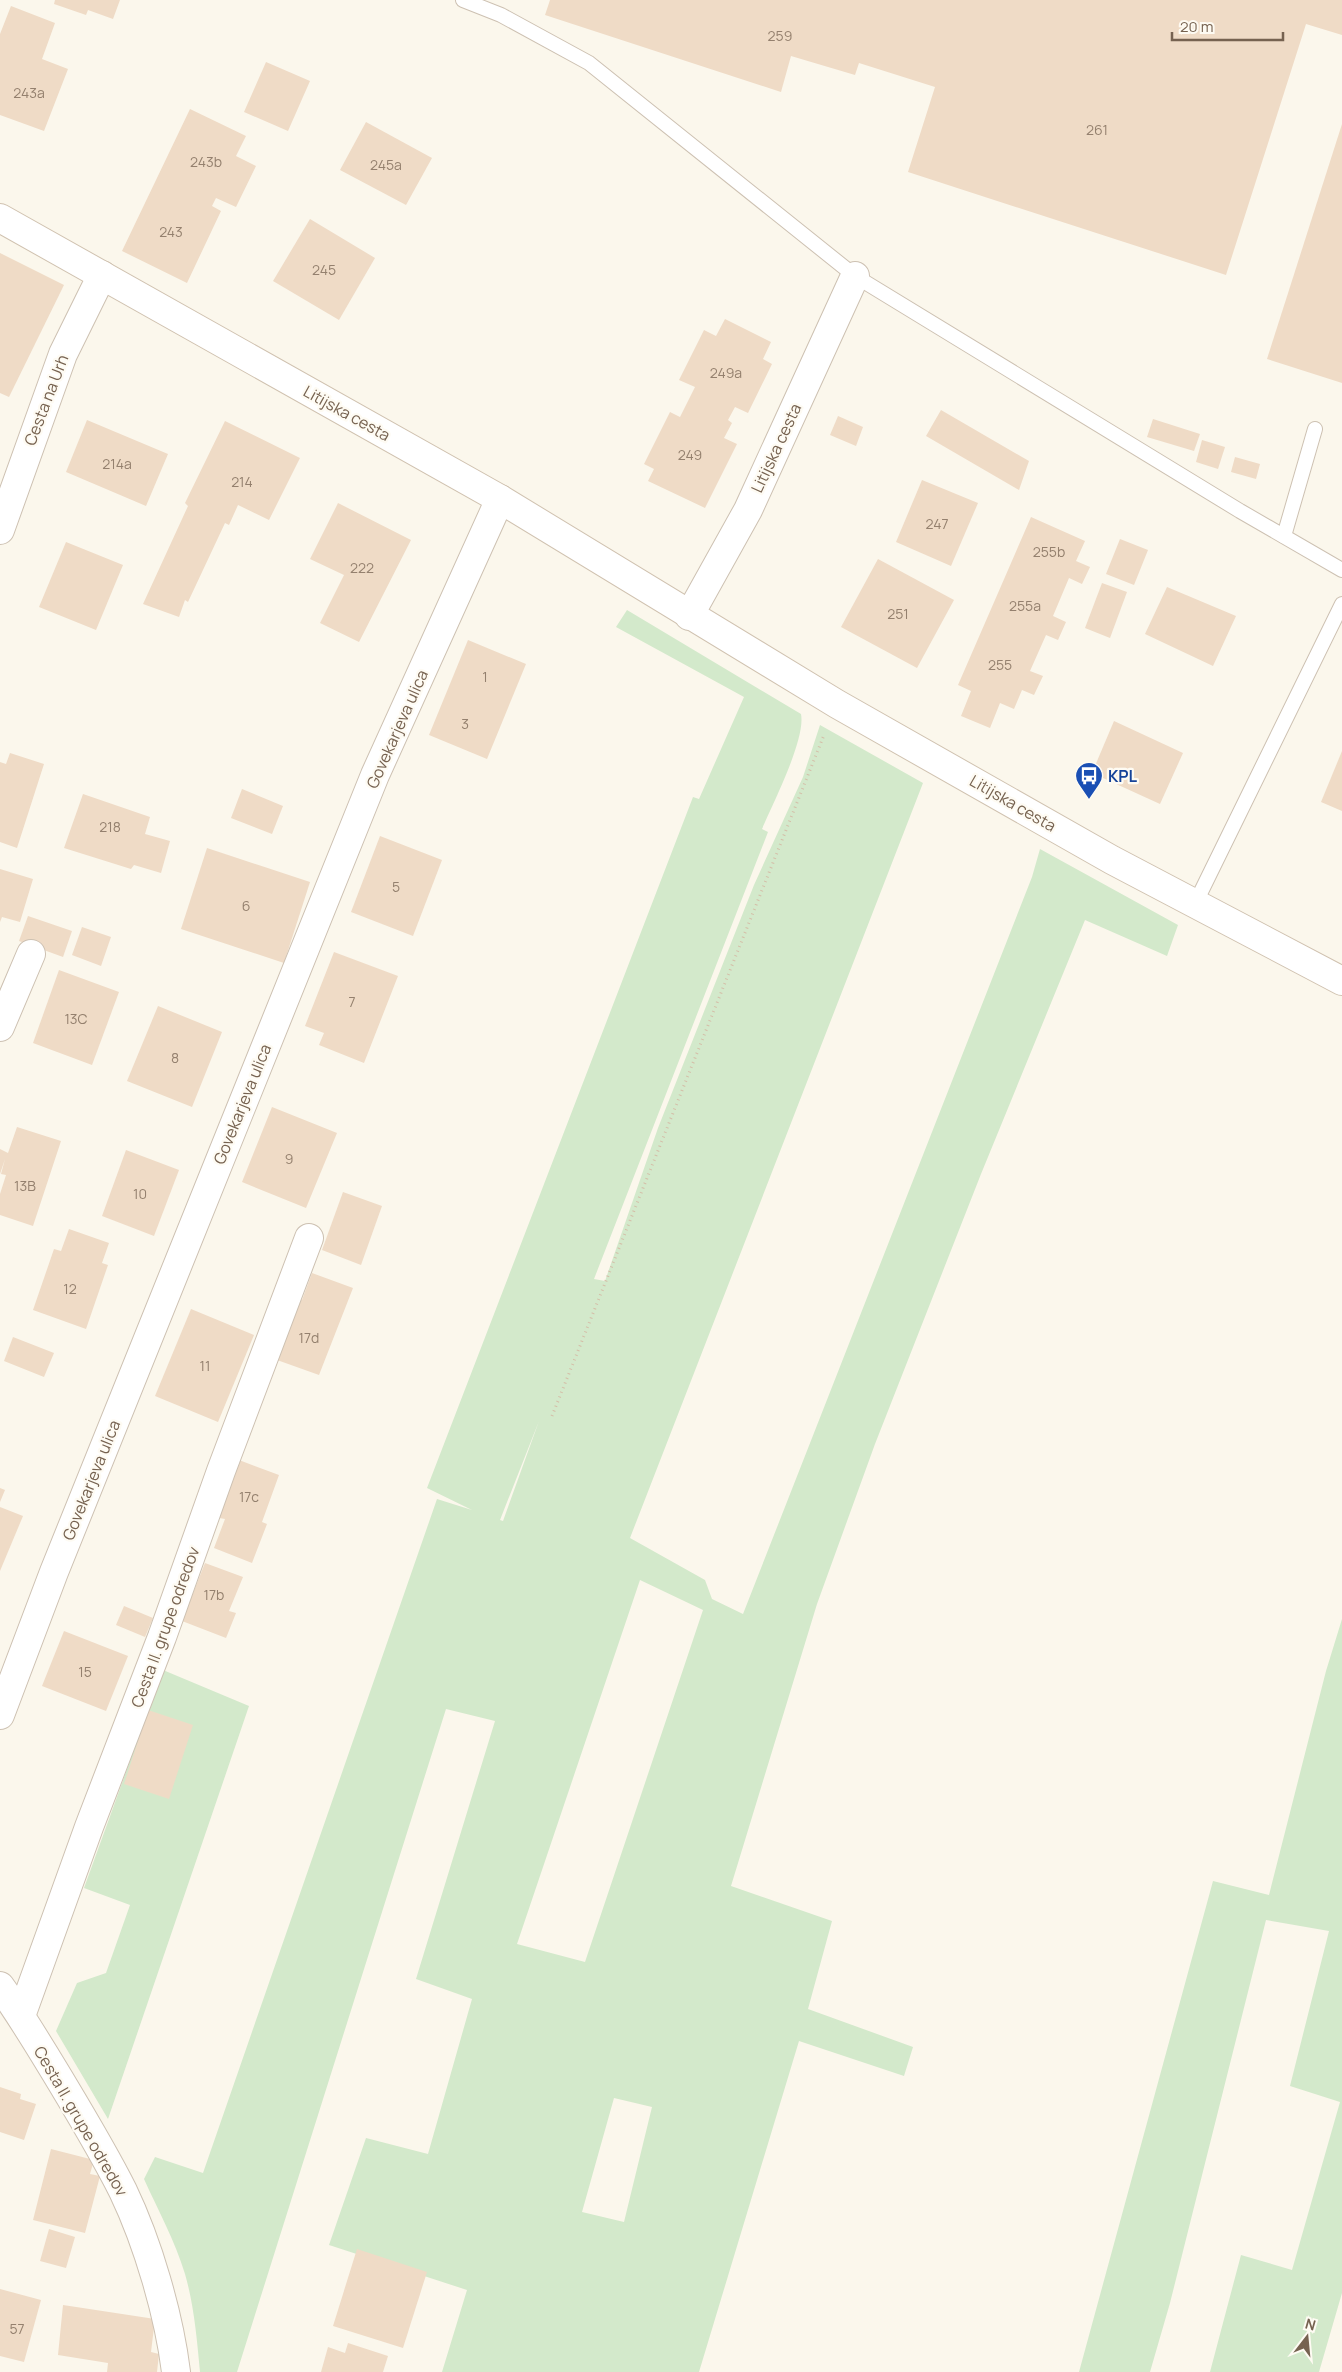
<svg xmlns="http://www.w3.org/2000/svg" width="1342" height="2372" viewBox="0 0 1342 2372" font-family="Manrope,sans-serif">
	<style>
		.green { fill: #d3e9cb; fill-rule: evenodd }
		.building { fill: #efdbc6 }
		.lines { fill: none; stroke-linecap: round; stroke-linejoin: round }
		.service-casing { stroke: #cdc1b2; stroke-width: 16 }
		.minor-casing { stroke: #cdc1b2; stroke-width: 30 }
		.tertiary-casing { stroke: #cdc1b2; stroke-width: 30 }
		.secondary-casing { stroke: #d0c2b0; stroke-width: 30 }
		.path { stroke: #d4bea8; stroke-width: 3; stroke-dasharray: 1 4; stroke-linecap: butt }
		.service { stroke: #fff; stroke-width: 14 }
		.minor { stroke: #fff; stroke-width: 28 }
		.tertiary { stroke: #fff; stroke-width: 28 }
		.secondary { stroke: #fff; stroke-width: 28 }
		.labels { text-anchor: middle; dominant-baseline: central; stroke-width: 4.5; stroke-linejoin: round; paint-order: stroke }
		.number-label { font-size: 14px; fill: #94806e }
		.street-label { font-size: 16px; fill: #766250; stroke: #fefbf3 }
		.transit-label { font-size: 16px; font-weight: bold; fill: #164399; stroke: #fefbf3; text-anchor: start }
	</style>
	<rect width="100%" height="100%" fill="#fbf7ec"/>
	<!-- green -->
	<g class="green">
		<path d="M627,610L801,714C806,739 773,803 762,829L768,832L594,1279L605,1281L658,1128L754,885L803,777L820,725L923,783L630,1538L705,1580L712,1599L743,1614L1032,877L1040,849L1178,925L1167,956L1085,920L981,1174L875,1444L817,1604L731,1886L832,1921L808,2009L913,2047L904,2076L799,2041L699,2372H442L467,2290L329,2245L366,2138L428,2154L472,1999L416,1979L495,1721L446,1709L237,2372H200C197,2340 194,2305 185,2274C175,2241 158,2210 144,2179L155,2157L203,2173L437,1499L472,1510L427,1488L693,797L699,799L744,697L616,627ZM539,1421L503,1521L500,1520ZM640,1580L703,1610L585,1962L517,1944ZM614,2098L652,2107L624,2222L582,2212Z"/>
		<polygon points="1342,1619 1342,2293 1319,2372 1210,2372 1241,2255 1292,2270 1340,2102 1290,2086 1329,1931 1266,1920 1170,2303 1150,2372 1079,2372 1213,1881 1269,1895 1326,1671"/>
		<polygon points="163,1670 249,1706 108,2119 56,2031 77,1983 106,1973 130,1905 84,1888"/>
	</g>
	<!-- building -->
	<g class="building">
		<polygon points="55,0 120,0 113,19 88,10 86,15 54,4"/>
		<polygon points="550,0 1342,0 1342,35 1306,24 1226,275 908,172 935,87 859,63 855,75 791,56 781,92 545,15"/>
		<polygon points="11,6 55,23 42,59 68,69 44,131 0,115 0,34"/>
		<polygon points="266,62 310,81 288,131 244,112"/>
		<polygon points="190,109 246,136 236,156 256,166 236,207 216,198 212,206 221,211 187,283 122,251"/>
		<polygon points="366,122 432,158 406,205 340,170"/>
		<polygon points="1342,124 1342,383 1267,359"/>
		<polygon points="310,219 375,258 339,320 273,281"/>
		<polygon points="0,253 64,285 9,397 0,393"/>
		<polygon points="725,319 771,342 763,359 772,364 748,413 735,407 728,420 732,423 724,438 737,444 705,508 648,481 654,469 644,464 670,412 680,417 695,387 679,380 704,330 716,336"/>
		<polygon points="941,410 1029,461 1019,490 926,436"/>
		<polygon points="838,416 863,427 856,446 830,435"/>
		<polygon points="1153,419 1200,434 1194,451 1147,437"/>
		<polygon points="87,420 168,454 146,506 66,472"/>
		<polygon points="225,421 300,458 269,520 238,505 229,525 225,523 188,602 185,600 179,617 143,604 188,506 185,503"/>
		<polygon points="1202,440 1225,447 1218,469 1196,462"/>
		<polygon points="1235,457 1260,464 1256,479 1231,472"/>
		<polygon points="922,480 978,503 951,566 896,542"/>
		<polygon points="338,503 411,540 359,642 320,623 344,575 310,559"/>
		<polygon points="1031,517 1085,541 1076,561 1090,567 1082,584 1069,578 1053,616 1066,622 1058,640 1046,635 1030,671 1043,676 1034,695 1022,690 1014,709 1000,703 990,728 961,716 971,691 958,685"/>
		<polygon points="1120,539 1148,550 1134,585 1106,574"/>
		<polygon points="66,542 123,565 96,630 39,607"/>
		<polygon points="878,559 954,600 917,668 841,627"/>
		<polygon points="1102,583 1127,592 1110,638 1085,628"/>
		<polygon points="1167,587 1236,616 1213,666 1145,634"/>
		<polygon points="468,640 526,664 487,759 429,735"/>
		<polygon points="1114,721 1183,753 1160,804 1092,773"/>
		<polygon points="1342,751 1342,811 1321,802"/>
		<polygon points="10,753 44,764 17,848 0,842 0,762 6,764"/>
		<polygon points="242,789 283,806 272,834 231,818"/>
		<polygon points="83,794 150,817 145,834 170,841 161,873 134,865 131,869 64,848"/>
		<polygon points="380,836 442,860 413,936 351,912"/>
		<polygon points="207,848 310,882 284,963 181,929"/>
		<polygon points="0,869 33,879 20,922 2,917 0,922"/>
		<polygon points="28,916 72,931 63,957 19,941"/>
		<polygon points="82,927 111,937 101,966 72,955"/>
		<polygon points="334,952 398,976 364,1063 319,1045 324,1033 305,1026"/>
		<polygon points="59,970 119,992 92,1065 33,1043"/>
		<polygon points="158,1006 222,1032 192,1107 127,1081"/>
		<polygon points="272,1107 337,1133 306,1208 242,1182"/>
		<polygon points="17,1127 61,1141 33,1226 0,1215 0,1194 6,1175 1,1174 5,1159 0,1174 0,1149 8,1153"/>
		<polygon points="126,1150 179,1170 154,1236 102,1216"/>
		<polygon points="343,1192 382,1206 361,1265 322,1250"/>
		<polygon points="69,1229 109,1243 102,1263 108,1265 86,1329 33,1310 54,1249 61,1251"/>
		<polygon points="312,1273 353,1288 319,1375 277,1360 299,1298 302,1300"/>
		<polygon points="191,1309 254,1335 218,1422 155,1396"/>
		<polygon points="13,1337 54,1353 44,1377 4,1361"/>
		<polygon points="239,1460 279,1475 262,1522 267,1524 252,1563 214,1548 225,1519 219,1518"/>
		<polygon points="0,1488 5,1490 0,1502"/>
		<polygon points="0,1507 23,1516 0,1571"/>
		<polygon points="205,1563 243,1577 229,1611 236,1613 226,1638 182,1621"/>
		<polygon points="124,1606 153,1618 145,1637 116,1625"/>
		<polygon points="64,1631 128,1656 106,1711 42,1686"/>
		<polygon points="148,1710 193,1725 169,1799 124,1784"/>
		<polygon points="0,2087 21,2094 20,2099 36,2104 24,2140 0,2132"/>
		<polygon points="51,2149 94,2160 90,2174 100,2176 85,2233 33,2220"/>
		<polygon points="49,2229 75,2237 66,2268 40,2261"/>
		<polygon points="357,2249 427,2272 403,2348 333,2326"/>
		<polygon points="0,2289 41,2300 24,2362 0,2356"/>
		<polygon points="63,2305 155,2319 151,2352 159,2354 157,2372 107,2372 108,2363 58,2355"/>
		<polygon points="348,2343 388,2356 383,2372 321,2372 328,2347 345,2353"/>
	</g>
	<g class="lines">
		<defs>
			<g id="service">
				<polyline points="463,0 501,15 589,63 855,276 1240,511 1342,570"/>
				<polyline points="1284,536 1315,429"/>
				<polyline points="1195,904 1342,604"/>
			</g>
			<g id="minor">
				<polyline points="0,530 63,354 102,275"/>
				<polyline points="689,616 748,510 855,276"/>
				<polyline points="0,1027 31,954"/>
				<polyline points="0,1715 54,1572 375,775 500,499"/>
				<polyline points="21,2016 89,1827 162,1637 221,1471 309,1238"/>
			</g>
			<path id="tertiary" d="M0,1986C23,2018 43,2052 63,2085C84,2120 105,2155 123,2191C148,2243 169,2315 176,2372"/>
			<polyline id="secondary" points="0,218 500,499 837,704 1112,860 1342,981"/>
		</defs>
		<!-- service casing -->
		<use href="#service" class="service-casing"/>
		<!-- minor casing -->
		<use href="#minor" class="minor-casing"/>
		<!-- tertiary casing -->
		<use href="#tertiary" class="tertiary-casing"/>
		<!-- secondary casing -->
		<use href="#secondary" class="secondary-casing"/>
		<!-- path -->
		<polyline class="path" points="552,1416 824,735"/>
		<!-- service -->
		<use href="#service" class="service"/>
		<!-- minor -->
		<use href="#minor" class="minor"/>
		<!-- tertiary -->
		<use href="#tertiary" class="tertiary"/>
		<!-- secondary -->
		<use href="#secondary" class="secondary"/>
	</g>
	<!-- icons -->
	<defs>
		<symbol id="bus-pin" viewBox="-11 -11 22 30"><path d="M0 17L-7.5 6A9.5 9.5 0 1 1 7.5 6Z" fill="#1a4fb4" stroke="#fefbf3"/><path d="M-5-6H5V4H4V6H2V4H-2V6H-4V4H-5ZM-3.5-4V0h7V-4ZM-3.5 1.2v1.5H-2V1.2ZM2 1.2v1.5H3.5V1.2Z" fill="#fff"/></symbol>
	</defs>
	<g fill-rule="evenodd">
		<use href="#bus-pin" x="1073" y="760" width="32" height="43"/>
	</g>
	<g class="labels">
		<!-- number labels -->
		<g class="number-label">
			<text x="780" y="35">259</text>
			<text x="29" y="92">243a</text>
			<text x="1097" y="129">261</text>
			<text x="206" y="161">243b</text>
			<text x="386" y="164">245a</text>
			<text x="171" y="231">243</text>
			<text x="324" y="269">245</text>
			<text x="726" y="372">249a</text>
			<text x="690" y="454">249</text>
			<text x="117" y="463">214a</text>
			<text x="242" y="481">214</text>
			<text x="937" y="523">247</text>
			<text x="1049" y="551">255b</text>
			<text x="362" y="567">222</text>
			<text x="1025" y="605">255a</text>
			<text x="898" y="613">251</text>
			<text x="1000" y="664">255</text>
			<text x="485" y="676">1</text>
			<text x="465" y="723">3</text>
			<text x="110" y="826">218</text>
			<text x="396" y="886">5</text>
			<text x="246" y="905">6</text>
			<text x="352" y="1001">7</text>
			<text x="76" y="1018">13C</text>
			<text x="175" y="1057">8</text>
			<text x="289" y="1158">9</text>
			<text x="25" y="1185">13B</text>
			<text x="140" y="1193">10</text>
			<text x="70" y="1288">12</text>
			<text x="309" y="1337">17d</text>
			<text x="205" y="1365">11</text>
			<text x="249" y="1496">17c</text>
			<text x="214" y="1594">17b</text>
			<text x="85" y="1671">15</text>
			<text x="17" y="2328">57</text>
		</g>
		<!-- street labels -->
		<g class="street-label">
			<text transform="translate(46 400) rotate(-69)">Cesta na Urh</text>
			<text transform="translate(347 413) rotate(29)">Litijska cesta</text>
			<text transform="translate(776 448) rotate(-65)">Litijska cesta</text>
			<text transform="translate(397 729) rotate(-66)">Govekarjeva ulica</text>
			<text transform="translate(1013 803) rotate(30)">Litijska cesta</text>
			<text transform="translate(242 1104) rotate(-68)">Govekarjeva ulica</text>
			<text transform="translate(91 1480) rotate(-68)">Govekarjeva ulica</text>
			<text transform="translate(165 1627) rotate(-70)">Cesta II. grupe odredov</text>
			<text transform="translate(81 2121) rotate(60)">Cesta II. grupe odredov</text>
		</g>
		<!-- transit labels -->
		<g class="transit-label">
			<text x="1108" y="776">KPL</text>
		</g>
	</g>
	<!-- north arrow -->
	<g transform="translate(1307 2337) rotate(16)" stroke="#fefbf3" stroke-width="4" paint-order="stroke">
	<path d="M0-4L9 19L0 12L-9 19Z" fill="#766250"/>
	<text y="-8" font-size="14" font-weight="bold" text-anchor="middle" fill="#766250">N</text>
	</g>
	<!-- scale -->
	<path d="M1172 32v8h111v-8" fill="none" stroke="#766250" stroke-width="2.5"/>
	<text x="1180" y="32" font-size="15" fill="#766250" stroke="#fefbf3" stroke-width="4" paint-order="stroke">20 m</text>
</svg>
